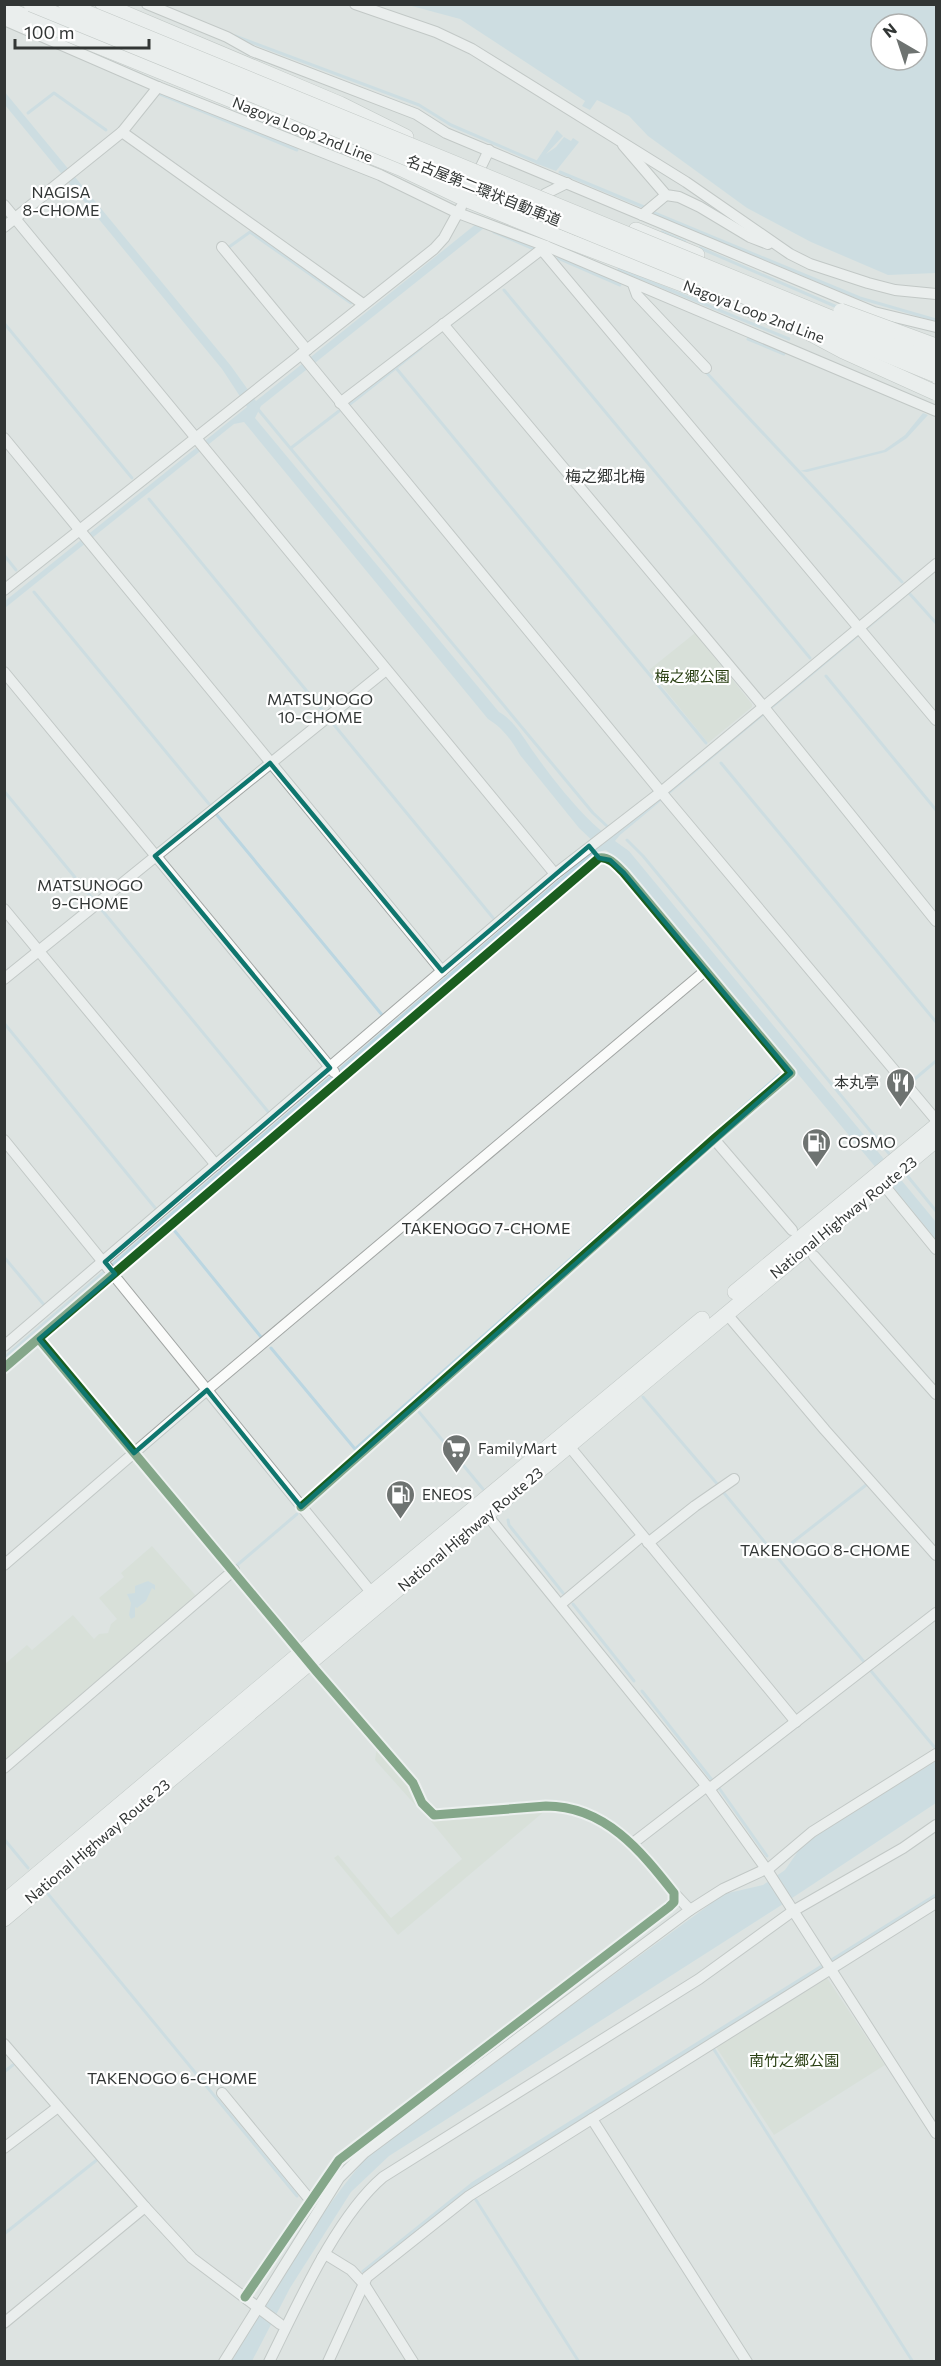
<svg xmlns="http://www.w3.org/2000/svg" width="941" height="2366" viewBox="0 0 941 2366" font-family="Commissioner,'Noto Sans JP',sans-serif">
	<style>
		.green { fill: #d3dccf }
		.water { fill: #bbd6e1; fill-rule: evenodd }
		.lines { fill: none; stroke-linecap: round; stroke-linejoin: round }
		.stream { stroke: #bbd6e1; stroke-width: 3 }
		.minor-casing { stroke: #a2a6a4; stroke-width: 12 }
		.highway-casing { stroke: #a2a6a4; stroke-width: 16 }
		.minor { stroke: #fafbfa; stroke-width: 10 }
		.highway { stroke: #fafbfa; stroke-width: 15 }
		.highway-bridge-casing { stroke: #a2a6a4; stroke-width: 16; stroke-linecap: butt }
		.highway-bridge { stroke: #fafbfa; stroke-width: 15 }
		.cycleway-casing { stroke: #fff; stroke-width: 13 }
		.cycleway { stroke: #1b5e20; stroke-width: 9 }
		.marked { fill: none; stroke: #0f766e; stroke-width: 4.5; stroke-linejoin: round }
		.labels { text-anchor: middle; dominant-baseline: central; stroke-width: 4.5; stroke-linejoin: round; paint-order: stroke }
		.street-label { font-size: 15px; fill: #323635; stroke: #fff }
		.park-label { font-size: 15px; fill: #293f12; stroke: #fff }
		.poi-label { font-size: 15px; fill: #323635; stroke: #fff; text-anchor: start }
		.neighbourhood-label { font-size: 16px; fill: #323635; stroke: #fff }
	</style>
	<rect width="100%" height="100%" fill="#dde3e1"/>
	<!-- green -->
	<g class="green">
		<polygon points="695,633 752,704 752,707 708,743 649,670"/>
		<polygon points="152,1546 197,1597 5,1764 5,1664 27,1645 32,1650 73,1615 94,1639 99,1634 108,1633 111,1624 117,1619 99,1598 124,1577 121,1573"/>
		<polygon points="377,1747 411,1787 417,1807 375,1760"/>
		<polygon points="546,1810 398,1935 334,1858 338,1855 391,1918 462,1859 429,1819"/>
		<polygon points="827,1978 885,2065 774,2135 716,2047"/>
	</g>
	<!-- water -->
	<g class="water">
		<path d="M408,5H936V273L888,275L811,242L747,208L648,136L629,116L597,100L590,110L582,106L585,101L460,19ZM881,24H917V60H881Z"/>
		<path d="M4,91L231,366L256,401L476,224L484,228L261,406L255,418L499,712C515,721 524,739 535,754C551,777 587,823 610,837L910,594L620,835L615,841L629,851L936,1222V1240L629,871L606,850L602,851L5,1361V1355L598,846L579,828L520,755C512,741 503,728 488,719L244,422L234,424L5,608V601L247,407L222,369L5,105Z"/>
		<polygon points="557,130 563,136 546,154 556,147 564,137 571,141 573,138 579,142 556,171 535,163"/>
		<polygon points="923,413 928,415 907,438 886,452 807,472 800,471 884,450 905,435"/>
		<polygon points="148,1581 155,1585 155,1590 152,1588 146,1601 137,1608 135,1607 135,1617 131,1619 129,1615 131,1603 127,1594 135,1593 135,1586"/>
		<path d="M936,1761V1803L780,1906L389,2156L351,2192L290,2288L252,2361L231,2362C273,2288 315,2218 370,2153L724,1894L763,1885L785,1870L803,1844Z"/>
		<polygon points="936,1893 936,1898 463,2194 364,2274 361,2271 472,2182"/>
	</g>
	<g class="lines">
		<!-- stream -->
		<g class="stream">
			<polyline points="235,36 419,105 451,125 539,163"/>
			<polyline points="160,94 297,150"/>
			<polyline points="28,113 54,93 106,130"/>
			<polyline points="560,172 644,207"/>
			<polyline points="652,212 860,298 936,320"/>
			<polyline points="494,232 534,249"/>
			<polyline points="662,232 685,242"/>
			<polyline points="229,247 250,232 351,303"/>
			<polyline points="700,248 837,307"/>
			<polyline points="558,258 620,285"/>
			<polyline points="619,269 789,339"/>
			<polyline points="504,290 810,658"/>
			<polyline points="4,323 132,478"/>
			<polyline points="748,339 784,354"/>
			<polyline points="396,368 706,743"/>
			<polyline points="705,371 902,582"/>
			<polyline points="350,404 421,348"/>
			<polyline points="257,408 593,813 608,827"/>
			<polyline points="291,448 339,411"/>
			<polyline points="149,499 324,712"/>
			<polyline points="4,555 16,570"/>
			<polyline points="34,592 209,804"/>
			<polyline points="909,593 936,623"/>
			<polyline points="826,676 936,810"/>
			<polyline points="330,720 494,919"/>
			<polyline points="721,763 936,1022"/>
			<polyline points="4,791 92,898"/>
			<polyline points="217,815 383,1016"/>
			<polyline points="627,840 643,856 891,1156"/>
			<polyline points="101,909 270,1114"/>
			<polyline points="4,1023 156,1209"/>
			<polyline points="910,1083 936,1061"/>
			<polyline points="905,1173 936,1211"/>
			<polyline points="174,1230 261,1337"/>
			<polyline points="4,1257 45,1306"/>
			<polyline points="271,1348 355,1449 779,1075"/>
			<polyline points="643,1397 719,1486"/>
			<polyline points="419,1412 483,1489"/>
			<polyline points="724,1493 865,1663"/>
			<polyline points="508,1520 509,1525 563,1593"/>
			<polyline points="775,1556 866,1485"/>
			<polyline points="236,1566 297,1514"/>
			<polyline points="573,1604 634,1681"/>
			<polyline points="871,1671 936,1749"/>
			<polyline points="642,1691 712,1780"/>
			<polyline points="719,1788 767,1856"/>
			<polyline points="4,1839 28,1868"/>
			<polyline points="48,1894 297,2196"/>
			<polyline points="713,2048 913,2362"/>
			<polyline points="4,2072 13,2065"/>
			<polyline points="476,2200 579,2362"/>
			<polyline points="4,2234 98,2159"/>
		</g>
		<defs>
			<g id="minor">
				<polyline points="147,4 227,37 252,51 416,114 446,133 874,312 936,327"/>
				<polyline points="355,4 436,32 472,49 686,182 790,254 810,264 868,283 895,290 936,294"/>
				<polyline points="4,20 158,87 380,175 458,213 546,246 936,411"/>
				<polyline points="122,132 363,304"/>
				<polyline points="623,145 666,195 679,197 700,207 750,237 768,244"/>
				<polyline points="476,177 489,150"/>
				<polyline points="545,194 567,183"/>
				<polyline points="4,205 555,874"/>
				<polyline points="642,215 666,195"/>
				<polyline points="4,227 122,132 158,87"/>
				<polyline points="222,247 307,350"/>
				<polyline points="542,250 936,720"/>
				<polyline points="633,284 637,295 706,368"/>
				<polyline points="443,324 763,706 936,921"/>
				<polyline points="301,354 661,792 936,1120"/>
				<polyline points="340,403 546,246"/>
				<polyline points="4,438 442,971"/>
				<polyline points="4,590 434,249 444,238 461,207"/>
				<polyline points="4,672 334,1072"/>
				<polyline points="4,909 216,1165"/>
				<polyline points="4,979 386,670"/>
				<polyline points="714,1139 792,1230"/>
				<polyline points="4,1140 375,1597"/>
				<polyline points="883,1184 936,1249"/>
				<polyline points="814,1256 936,1394"/>
				<polyline points="726,1313 825,1430 936,1555"/>
				<polyline points="39,1339 295,1645"/>
				<polyline points="4,1346 555,874 661,792 936,564"/>
				<path d="M4,1368L599,858C609,856 617,866 624,873L791,1073L714,1139L301,1507"/>
				<polyline points="569,1446 796,1722"/>
				<polyline points="483,1510 709,1789 767,1870 936,2133"/>
				<polyline points="648,1543 695,1506 734,1479"/>
				<polyline points="4,1565 207,1390 705,971"/>
				<polyline points="561,1604 642,1536"/>
				<polyline points="4,1768 234,1570"/>
				<polyline points="709,1789 936,1613"/>
				<polyline points="633,1843 707,1786"/>
				<polyline points="767,1870 812,1832 936,1754"/>
				<polyline points="674,1893 690,1910 723,1889 766,1869"/>
				<polyline points="4,2044 145,2207 192,2258 280,2324"/>
				<polyline points="222,2093 311,2201"/>
				<polyline points="592,2119 747,2362"/>
				<polyline points="4,2148 58,2107"/>
				<polyline points="322,2258 325,2254 351,2270 364,2284 413,2362"/>
				<path d="M245,2297L339,2160L669,1907C674,1902 675,1900 674,1893C641,1851 605,1806 546,1806L434,1815L422,1803L413,1783L317,1672"/>
				<polyline points="4,2323 145,2207"/>
				<polyline points="224,2362 339,2178 364,2153 690,1910"/>
				<path d="M269,2362C297,2306 336,2217 383,2177L699,1979L793,1911L903,1848L936,1825"/>
				<polyline points="328,2362 367,2277 469,2196 936,1903"/>
			</g>
			<g id="highway">
				<polyline points="103,4 340,104 406,137"/>
				<polyline points="4,8 400,168 465,199 571,242 809,332"/>
				<polyline points="636,230 697,255"/>
				<polyline points="889,364 936,383"/>
				<polyline points="735,1292 936,1126"/>
				<polyline points="4,1902 372,1593 702,1319"/>
				<path d="M4,1919C315,1659 624,1398 936,1140"/>
			</g>
		</defs>
		<!-- minor casing -->
		<use href="#minor" class="minor-casing"/>
		<!-- highway casing -->
		<use href="#highway" class="highway-casing"/>
		<!-- minor -->
		<use href="#minor" class="minor"/>
		<!-- highway -->
		<use href="#highway" class="highway"/>
		<defs>
			<g id="highway-bridge">
				<polyline points="31,4 936,375"/>
				<polyline points="66,4 936,361"/>
				<polyline points="841,311 936,346"/>
				<polyline points="798,327 843,351 936,393"/>
			</g>
		</defs>
		<!-- highway-bridge casing -->
		<use href="#highway-bridge" class="highway-bridge-casing"/>
		<!-- highway-bridge -->
		<use href="#highway-bridge" class="highway-bridge"/>
		<defs>
			<g id="cycleway">
				<path d="M39,1339L317,1672L413,1783L422,1803L434,1815L546,1806C605,1806 641,1851 674,1893V1902L669,1907L339,2160L245,2297"/>
				<path d="M4,1368L599,858C609,856 617,866 624,873L791,1073L714,1139L301,1507"/>
			</g>
		</defs>
		<!-- cycleway casing -->
		<use href="#cycleway" class="cycleway-casing"/>
		<!-- cycleway -->
		<use href="#cycleway" class="cycleway"/>
	</g>
	<!-- marked area -->
	<path d="M0 0H941V2366H0ZM270,763L442,971L589,846L599,858L610,860L624,873L791,1073L301,1507L207,1390L134,1453L39,1339L115,1274L105,1262L330,1068L155,856Z" fill="#dde3e1" fill-opacity=".55" fill-rule="evenodd"/>
	<path class="marked" d="M270,763L442,971L589,846L599,858L610,860L624,873L791,1073L301,1507L207,1390L134,1453L39,1339L115,1274L105,1262L330,1068L155,856Z"/>
	<!-- icons -->
	<defs>
		<symbol id="restaurant-pin" viewBox="-11 -11 22 30"><path d="M0 17L-7.5 6A9.5 9.5 0 1 1 7.5 6Z" fill="#6e7371" stroke="#fff"/><path d="M-5-6h1v4h1v-4h1v4h1v-4h1v5L-1.5 .5V6h-2V.5L-5-1ZM5-6V6H3V1.5H1.5Q1.5-4 5-6Z" fill="#fff"/></symbol>
		<symbol id="fuel-pin" viewBox="-11 -11 22 30"><path d="M0 17L-7.5 6A9.5 9.5 0 1 1 7.5 6Z" fill="#6e7371" stroke="#fff"/><path d="M-5.5-6h7V0h2V4h1.3V-2.5L3-4.5l.8-.8L6-3V5H2.5V1h-1V6h-7ZM-4.2-4.7v3.2H.2V-4.7Z" fill="#fff"/></symbol>
		<symbol id="supermarket-pin" viewBox="-11 -11 22 30"><path d="M0 17L-7.5 6A9.5 9.5 0 1 1 7.5 6Z" fill="#6e7371" stroke="#fff"/><path d="M-6-5.5h2.5l.6 2H6L4.5 2H-2.5L-4.4-4H-6ZM-1.5 3.2a1.3 1.3 0 1 0 .1 0ZM3 3.2a1.3 1.3 0 1 0 .1 0Z" fill="#fff"/></symbol>
	</defs>
	<g fill-rule="evenodd">
		<use href="#restaurant-pin" x="884" y="1066" width="33" height="45"/>
		<use href="#fuel-pin" x="800" y="1126" width="33" height="45"/>
		<use href="#supermarket-pin" x="440" y="1432" width="33" height="45"/>
		<use href="#fuel-pin" x="384" y="1478" width="33" height="45"/>
	</g>
	<g class="labels">
		<!-- street labels -->
		<g class="street-label">
			<text transform="translate(303 129) rotate(22)">Nagoya Loop 2nd Line</text>
			<text transform="translate(484 190) rotate(22)">名古屋第二環状自動車道</text>
			<text transform="translate(754 311) rotate(21)">Nagoya Loop 2nd Line</text>
			<text transform="translate(843 1217) rotate(-39)">National Highway Route 23</text>
			<text transform="translate(470 1529) rotate(-40)">National Highway Route 23</text>
			<text transform="translate(97 1841) rotate(-40)">National Highway Route 23</text>
		</g>
		<!-- park labels -->
		<g class="park-label">
			<text x="692" y="676">梅之郷公園</text>
			<text x="794" y="2060">南竹之郷公園</text>
		</g>
		<!-- poi labels -->
		<g class="poi-label">
			<text x="879" y="1082" text-anchor="end">本丸亭</text>
			<text x="838" y="1142">COSMO</text>
			<text x="478" y="1448">FamilyMart</text>
			<text x="422" y="1494">ENEOS</text>
		</g>
		<!-- neighbourhood labels -->
		<g class="neighbourhood-label">
			<text x="61" y="191">NAGISA<tspan x="61" dy="18">8-CHOME</tspan></text>
			<text x="605" y="475">梅之郷北梅</text>
			<text x="320" y="698">MATSUNOGO<tspan x="320" dy="18">10-CHOME</tspan></text>
			<text x="90" y="884">MATSUNOGO<tspan x="90" dy="18">9-CHOME</tspan></text>
			<text x="486" y="1227">TAKENOGO 7-CHOME</text>
			<text x="825" y="1549">TAKENOGO 8-CHOME</text>
			<text x="172" y="2077">TAKENOGO 6-CHOME</text>
		</g>
	</g>
	<!-- border -->
	<rect width="941" height="2366" fill="none" stroke="#323635" stroke-width="12"/>
	<!-- north arrow -->
	<g transform="translate(899 42) rotate(321)"><circle r="28" fill="#ffffff" stroke="#adafae" stroke-width="1.5"/>
	<path d="M0-4.5L10 22L0 15L-10 22Z" fill="#6e7371"/>
	<text y="-9" font-size="16" font-weight="bold" text-anchor="middle" fill="#323635">N</text>
	</g>
	<!-- scale -->
	<path d="M15 39v9h134v-9" fill="none" stroke="#323635" stroke-width="3"/>
	<text x="24" y="39" font-size="18" fill="#323635" stroke="#ffffff" stroke-width="4.5" paint-order="stroke">100 m</text>
</svg>
